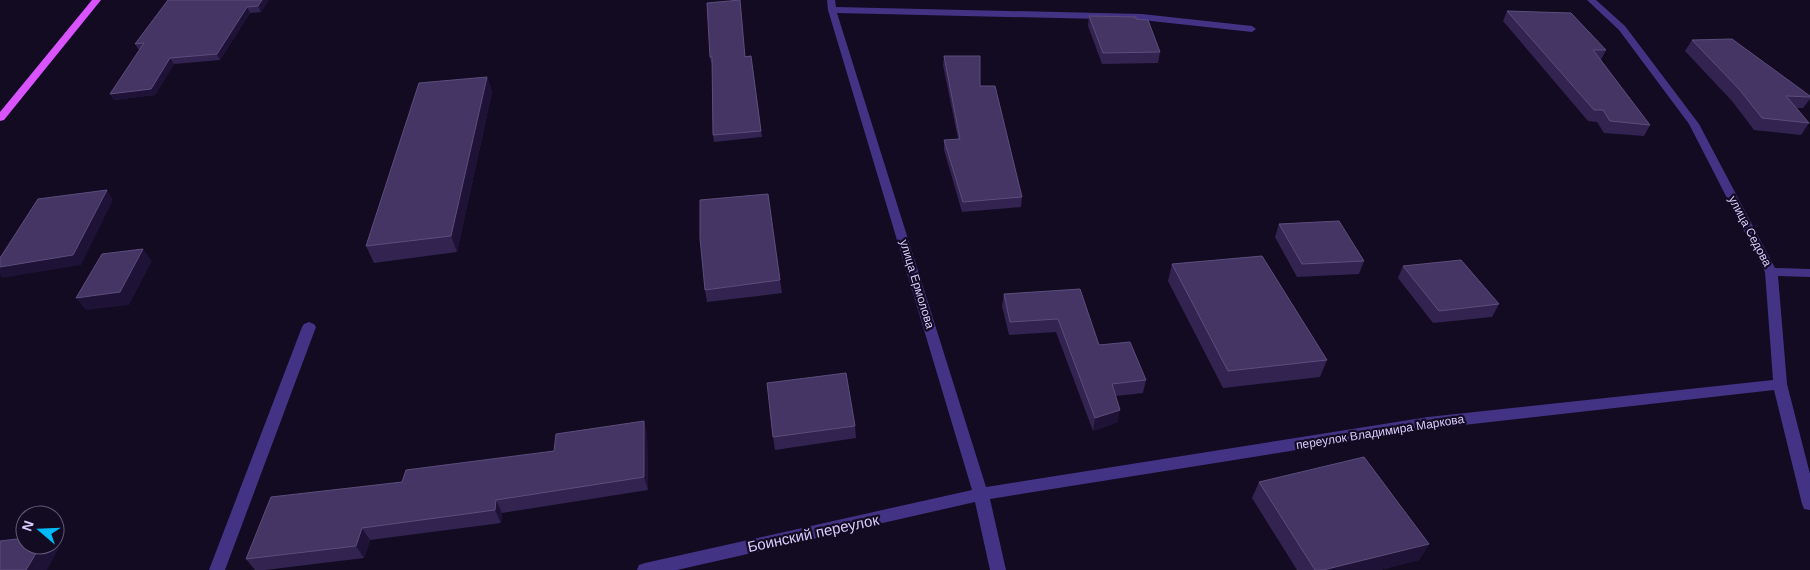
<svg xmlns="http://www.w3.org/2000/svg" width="1810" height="570" viewBox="0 0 1810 570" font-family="Helvetica,sans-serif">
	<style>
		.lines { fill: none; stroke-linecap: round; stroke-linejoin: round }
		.minor { fill: #423385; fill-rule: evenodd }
		.major { fill: #d953ff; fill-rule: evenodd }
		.wall { fill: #332351 }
		.shaded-wall { fill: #1e1236 }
		.building { fill: #453564; stroke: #5c4d7c }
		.labels { text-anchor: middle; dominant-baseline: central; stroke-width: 4.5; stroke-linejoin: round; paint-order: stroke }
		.street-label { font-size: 12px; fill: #daccff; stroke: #130b22 }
		.near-street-label { font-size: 15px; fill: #daccff; stroke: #130b22 }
	</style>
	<rect width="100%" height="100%" fill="#130b22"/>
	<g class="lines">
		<!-- minor -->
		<g class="minor">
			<polygon points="827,0 835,0 836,7 1142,14 1252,26 1256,29 1252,32 1142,20 837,13 986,487 1428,417 1773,380 1765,272 1689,124 1619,30 1587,0 1596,0 1625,26 1699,124 1775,268 1810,269 1810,277 1778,276 1787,384 1810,474 1810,510 1804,509 1802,504 1774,390 1428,429 990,499 1006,570 990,570 975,502 677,570 637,570 639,565 645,563 972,490 828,10"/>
			<polygon points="309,322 314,324 316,327 225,570 209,570 302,327 304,324"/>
		</g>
		<!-- major -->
		<polygon class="major" points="92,0 101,0 4,120 0,121 0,112"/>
	</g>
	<!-- wall -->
	<g class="wall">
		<polygon points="269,0 261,12 250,13 220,60 174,64 155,95 114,100 110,94 140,50 139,50 135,44"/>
		<polygon points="1507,11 1606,50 1601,60 1650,125 1644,136 1604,133 1597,122 1588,121 1503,21"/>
		<polygon points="1089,16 1136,19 1160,52 1158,63 1102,64 1088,26"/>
		<polygon points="1692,40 1810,96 1810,99 1803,108 1797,108 1809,123 1801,135 1754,130 1732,101 1685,51"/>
		<polygon points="751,56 762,137 714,142 713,135 712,63 711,63 710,57"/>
		<polygon points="944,56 980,86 1022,197 1021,207 962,212 944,150 944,140 958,139 943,65"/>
		<polygon points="487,77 492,92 457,252 374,263 366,246"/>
		<polygon points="1279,224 1364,261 1359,274 1297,277 1275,237"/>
		<polygon points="1172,264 1327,360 1320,377 1223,388 1168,281"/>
		<polygon points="1403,266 1499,304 1492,317 1433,323 1398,278"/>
		<polygon points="780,280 782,293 707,302 705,290"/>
		<polygon points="1080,289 1099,345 1146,380 1143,393 1116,396 1118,422 1093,431 1056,332 1009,335 1002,306 1004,294"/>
		<polygon points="644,421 647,434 648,490 502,513 501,523 370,540 364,558 265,570 255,570 246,559 402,482 554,451"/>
		<polygon points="855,426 856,438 775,450 773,437"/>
		<polygon points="1259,482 1429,544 1419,560 1380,570 1297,570 1252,498"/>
	</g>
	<!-- shaded-wall -->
	<g class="shaded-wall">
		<polygon points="262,0 269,0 261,12 258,6"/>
		<polygon points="247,7 250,13 220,60 217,54"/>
		<polygon points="170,58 174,64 155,95 114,100 110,94"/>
		<polygon points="487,77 492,92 457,252 451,236"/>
		<polygon points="107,190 113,200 81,265 2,278 0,275 0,267"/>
		<polygon points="143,249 152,261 129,305 86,310 76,298"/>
		<polygon points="1120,410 1118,422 1093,431 1095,418"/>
		<polygon points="644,421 647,434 648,490 644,477"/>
		<polygon points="496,500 502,513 501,523 495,510"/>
		<polygon points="362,528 370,540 364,558 356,546"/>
		<polygon points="55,544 59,548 47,570 26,570 41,545 55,545"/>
		<polygon points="1429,544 1419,560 1380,570 1323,570"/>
	</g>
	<!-- building -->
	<g class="building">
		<polygon points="168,0 262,0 258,6 247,7 217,54 170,58 151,89 110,94 144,43 135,44"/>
		<polygon points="740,0 745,57 751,56 761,131 713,135 712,57 710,57 707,3"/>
		<polygon points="1507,11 1571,13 1606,50 1593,50 1650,125 1610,121 1603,110 1594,110"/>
		<polygon points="1089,16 1136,17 1136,19 1148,20 1160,52 1103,53"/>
		<polygon points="1732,39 1810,96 1810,97 1786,96 1809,123 1762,118 1739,89 1692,40"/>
		<polygon points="944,56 980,56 980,86 995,86 1022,197 963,202 944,140 960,139"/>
		<polygon points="487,77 451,236 366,246 419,83"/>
		<polygon points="107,190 73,255 0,267 0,258 38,199"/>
		<polygon points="768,194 780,280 705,290 700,238 700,200"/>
		<polygon points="1339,221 1364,261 1302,264 1279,224"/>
		<polygon points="143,249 120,292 76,298 102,254"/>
		<polygon points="1262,256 1327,360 1228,371 1172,264"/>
		<polygon points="1461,260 1499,304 1439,311 1403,266"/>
		<polygon points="1080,289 1099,345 1130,342 1146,380 1112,384 1120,410 1095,418 1058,319 1010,322 1004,294"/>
		<polygon points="846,373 855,426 773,437 767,383"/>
		<polygon points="644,421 644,477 496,500 495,510 362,528 356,546 246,559 271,497 402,482 406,470 554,451 556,434"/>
		<polygon points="1364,457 1429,544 1323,570 1315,570 1259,482"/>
		<polygon points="25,538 25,545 41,545 26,570 0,570 0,541"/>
	</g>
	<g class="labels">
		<!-- street labels -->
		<g class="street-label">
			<text transform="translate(1750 231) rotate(62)">улица Седова</text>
			<text transform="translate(917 284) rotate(73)">улица Ермолова</text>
			<text transform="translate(1380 432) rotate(-9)">переулок Владимира Маркова</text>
		</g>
		<!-- near-street labels -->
		<g class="near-street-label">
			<text transform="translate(813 533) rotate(-12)">Боинский переулок</text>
		</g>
	</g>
	<!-- north arrow -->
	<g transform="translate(40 530) rotate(289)"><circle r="24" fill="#130b22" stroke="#63587a"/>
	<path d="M0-4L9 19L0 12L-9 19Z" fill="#00b9f7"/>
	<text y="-8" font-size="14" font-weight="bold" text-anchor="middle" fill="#daccff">N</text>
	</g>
</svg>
